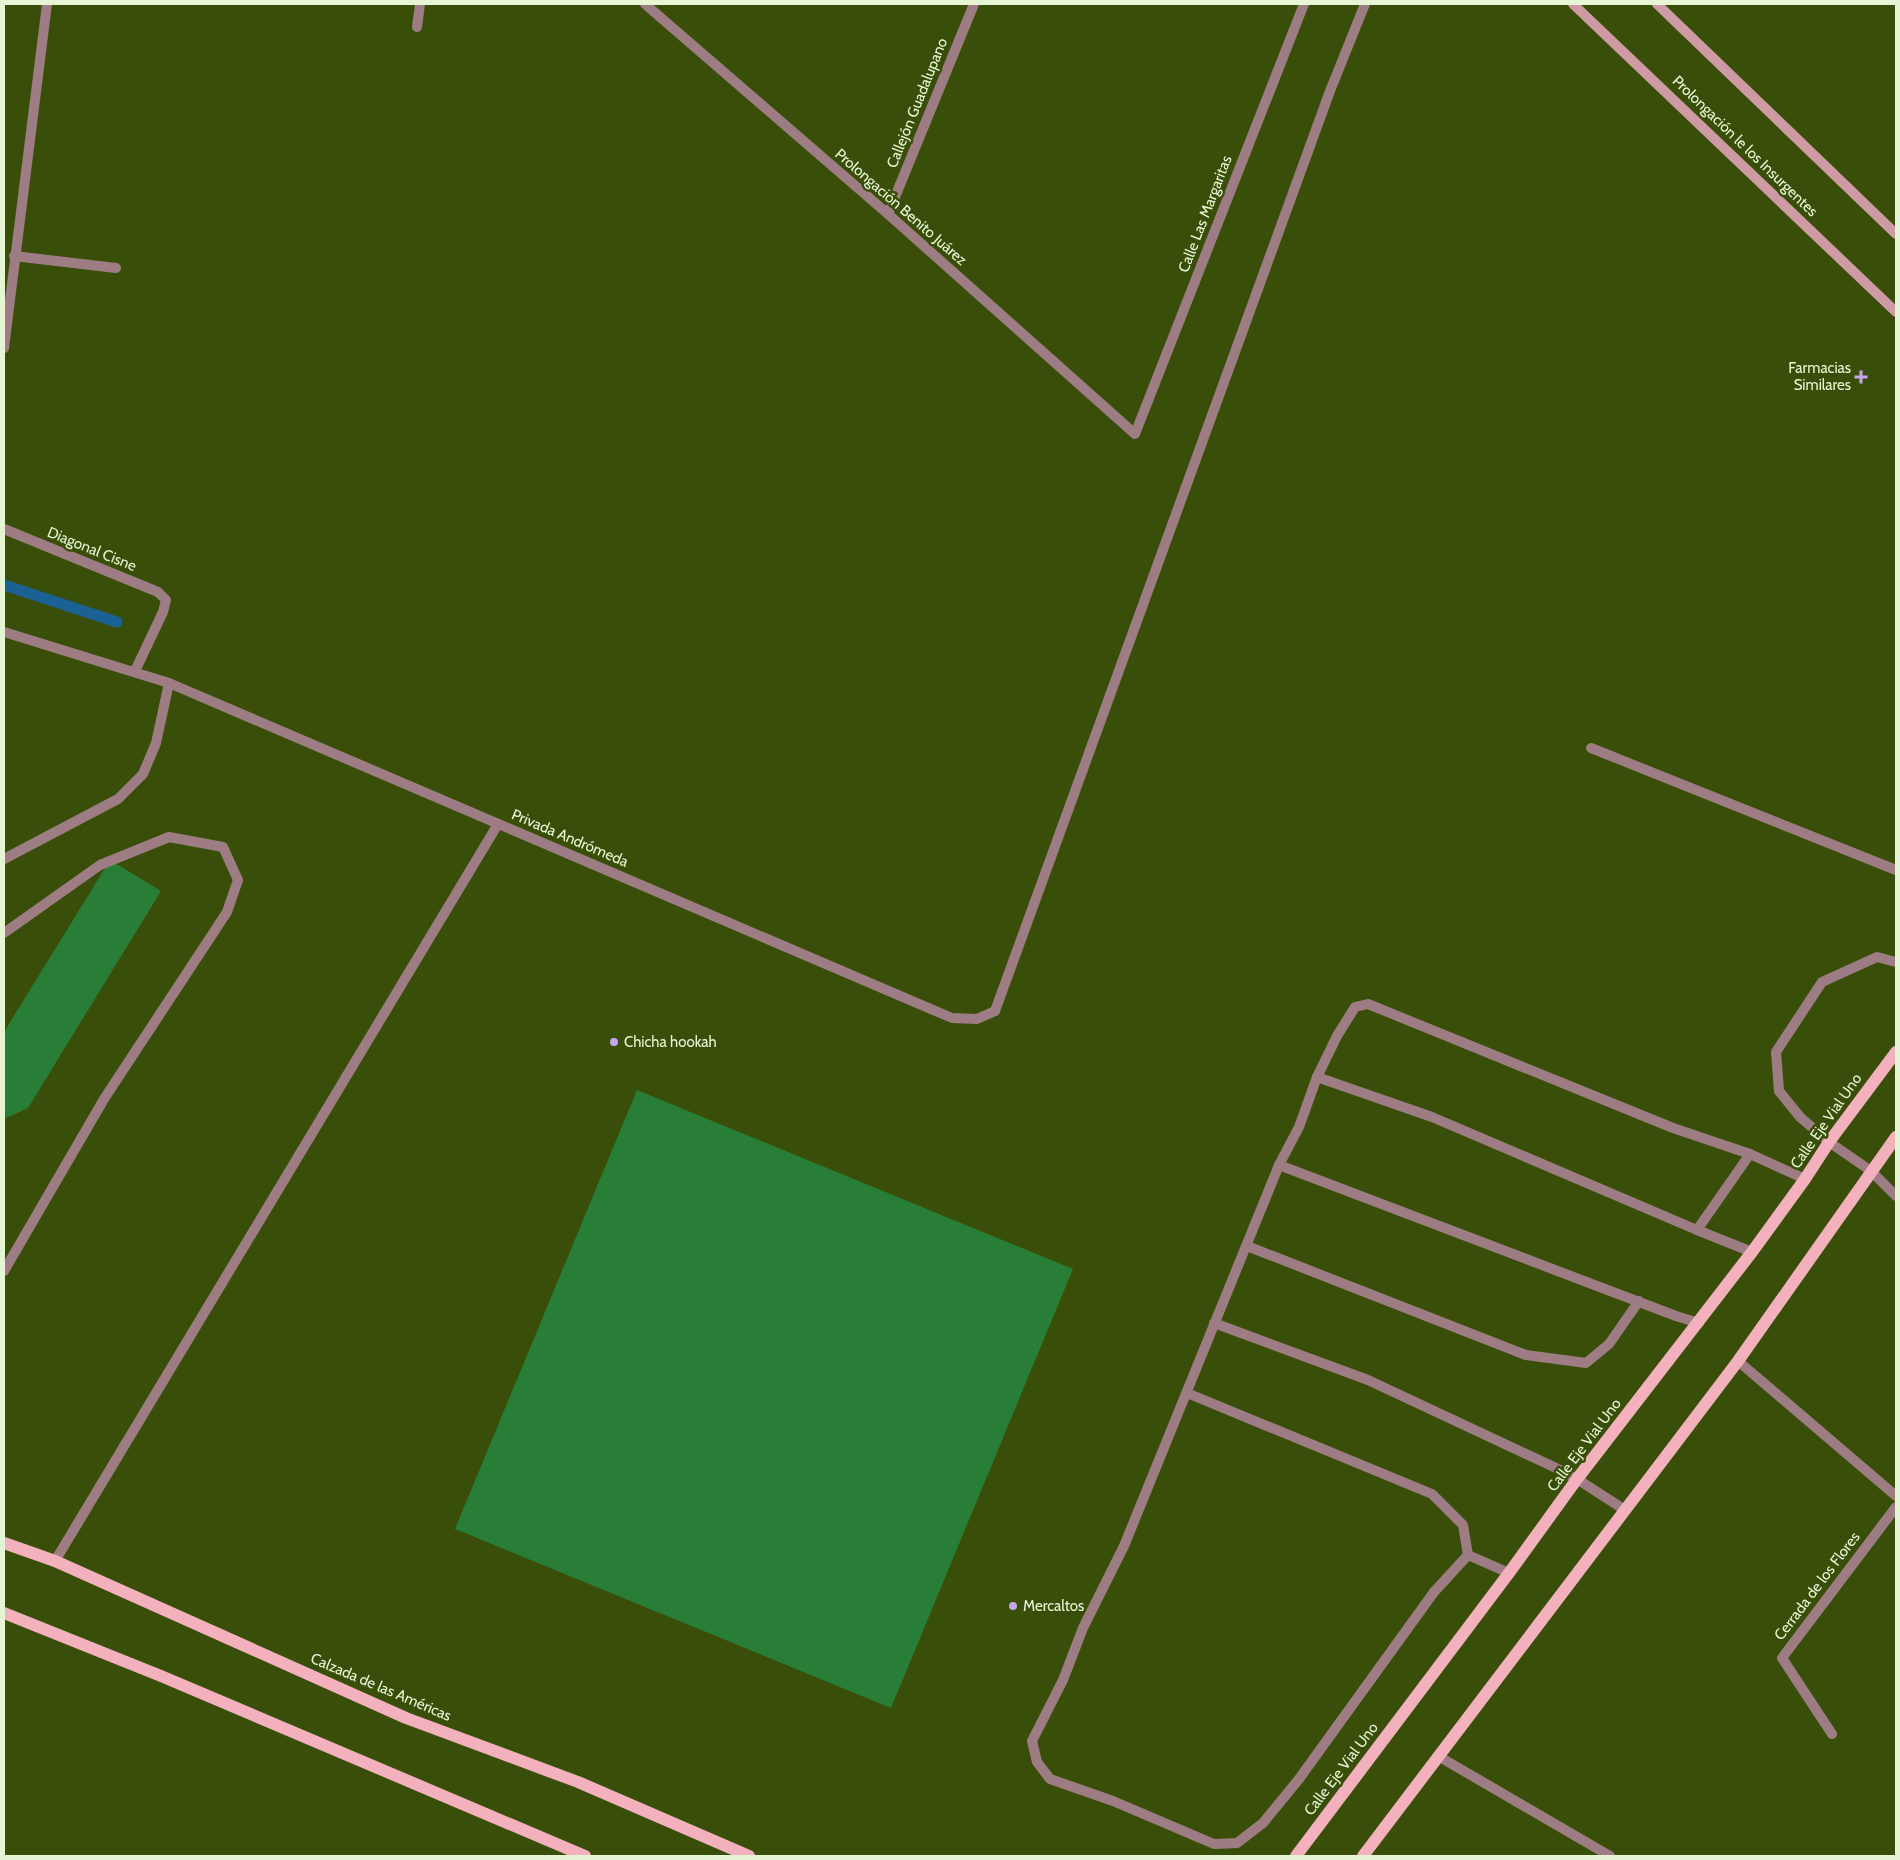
<svg xmlns="http://www.w3.org/2000/svg" width="1900" height="1860" viewBox="0 0 1900 1860" font-family="Cabin,sans-serif">
	<style>
		.lines { fill: none; stroke-linecap: round; stroke-linejoin: round }
		.stream { stroke: #1c6195; stroke-width: 11 }
		.building { fill: #287e36 }
		.lane { stroke: #9e7c83; stroke-width: 10 }
		.street { stroke: #9e7c83; stroke-width: 10 }
		.secondary { stroke: #ce9aa4; stroke-width: 10 }
		.primary { stroke: #f3b0bd; stroke-width: 12 }
		.poi-dot { fill: #c9a5ee; stroke: #394f09; stroke-width: 2 }
		.labels { text-anchor: middle; dominant-baseline: central; stroke-width: 5; stroke-linejoin: round; paint-order: stroke }
		.street-label { font-size: 15px; fill: #e6f5d3; stroke: #394f09 }
		.poi-label { font-size: 15px; fill: #e6f5d3; stroke: #394f09; text-anchor: start }
	</style>
	<rect width="100%" height="100%" fill="#394f09"/>
	<g class="lines">
		<!-- stream -->
		<polyline class="stream" points="4,585 117,622"/>
	</g>
	<!-- building -->
	<g class="building">
		<polygon points="110,860 161,891 28,1108 4,1119 4,1032"/>
		<polygon points="637,1090 1073,1269 891,1708 455,1529"/>
	</g>
	<g class="lines">
		<!-- lane -->
		<g class="lane">
			<polyline points="1591,748 1896,870"/>
			<polyline points="4,933 100,865 169,837 223,847 238,880 227,912 104,1099 4,1271"/>
			<polyline points="995,1011 1330,91 1365,4"/>
			<polyline points="1317,1077 1432,1117 1697,1230 1752,1252"/>
			<polyline points="1829,1142 1800,1117 1779,1091 1776,1052 1822,982 1877,957 1896,962"/>
			<polyline points="1279,1165 1676,1316 1699,1323"/>
			<polyline points="1697,1230 1750,1154"/>
			<polyline points="1247,1246 1526,1355 1586,1363 1609,1344 1639,1301"/>
			<polyline points="1214,1323 1368,1380 1554,1467 1577,1479 1625,1510"/>
			<polyline points="1187,1393 1432,1494 1463,1525 1468,1555"/>
			<polyline points="1509,1573 1468,1555 1434,1592 1299,1779 1263,1823 1237,1843 1214,1844 1113,1801 1050,1779 1037,1762 1032,1741 1063,1680 1083,1628 1124,1546 1279,1165 1299,1127 1317,1077 1337,1036 1355,1007 1368,1004 1673,1128 1750,1154 1805,1179"/>
			<polyline points="1438,1756 1610,1856"/>
		</g>
		<!-- street -->
		<g class="street">
			<polyline points="645,4 888,214 1135,434 1304,4"/>
			<polyline points="417,27 420,4"/>
			<polyline points="888,214 974,4"/>
			<polyline points="14,256 116,268"/>
			<polyline points="4,348 47,4"/>
			<polyline points="4,529 158,592 166,600 163,612 135,671"/>
			<polyline points="4,632 169,683 952,1018 977,1019 995,1011"/>
			<polyline points="4,859 118,799 143,774 156,743 169,683"/>
			<polyline points="1829,1142 1871,1171 1896,1196"/>
			<polyline points="1738,1361 1896,1496"/>
			<polyline points="55,1561 498,824"/>
			<polyline points="1832,1734 1782,1658 1896,1507"/>
		</g>
		<!-- secondary -->
		<g class="secondary">
			<polyline points="1573,4 1896,312"/>
			<polyline points="1657,4 1896,234"/>
		</g>
		<!-- primary -->
		<g class="primary">
			<polyline points="4,1543 55,1561 406,1718 578,1782 749,1856"/>
			<polyline points="4,1613 161,1676 585,1856"/>
			<polyline points="1296,1856 1509,1573 1577,1479 1752,1252 1805,1179 1829,1142 1896,1052"/>
			<polyline points="1363,1856 1738,1361 1896,1137"/>
		</g>
	</g>
	<!-- markers -->
	<g class="poi-dot">
		<path d="M1858.5 369.5h5v5h5v5h-5v5h-5v-5h-5v-5h5z"/>
		<circle cx="614" cy="1042" r="5"/>
		<circle cx="1013" cy="1606" r="5"/>
	</g>
	<g class="labels">
		<!-- street labels -->
		<g class="street-label">
			<text transform="translate(917 103) rotate(-68)">Callejón Guadalupano</text>
			<text transform="translate(1745 146) rotate(44)">Prolongación le los Insurgentes</text>
			<text transform="translate(901 207) rotate(41)">Prolongación Benito Juárez</text>
			<text transform="translate(1205 214) rotate(-69)">Calle Las Margaritas</text>
			<text transform="translate(92 549) rotate(22)">Diagonal Cisne</text>
			<text transform="translate(570 838) rotate(23)">Privada Andrómeda</text>
			<text transform="translate(1826 1121) rotate(-55)">Calle Eje Vial Uno</text>
			<text transform="translate(1584 1445) rotate(-53)">Calle Eje Vial Uno</text>
			<text transform="translate(1817 1586) rotate(-53)">Cerrada de los Flores</text>
			<text transform="translate(381 1687) rotate(23)">Calzada de las Américas</text>
			<text transform="translate(1341 1769) rotate(-53)">Calle Eje Vial Uno</text>
		</g>
		<!-- poi labels -->
		<g class="poi-label">
			<text x="1851" y="368" text-anchor="end">Farmacias<tspan x="1851" dy="17">Similares</tspan></text>
			<text x="624" y="1042">Chicha hookah</text>
			<text x="1023" y="1606">Mercaltos</text>
		</g>
	</g>
	<!-- border -->
	<rect width="1900" height="1860" fill="none" stroke="#e6f5d3" stroke-width="10"/>
</svg>
